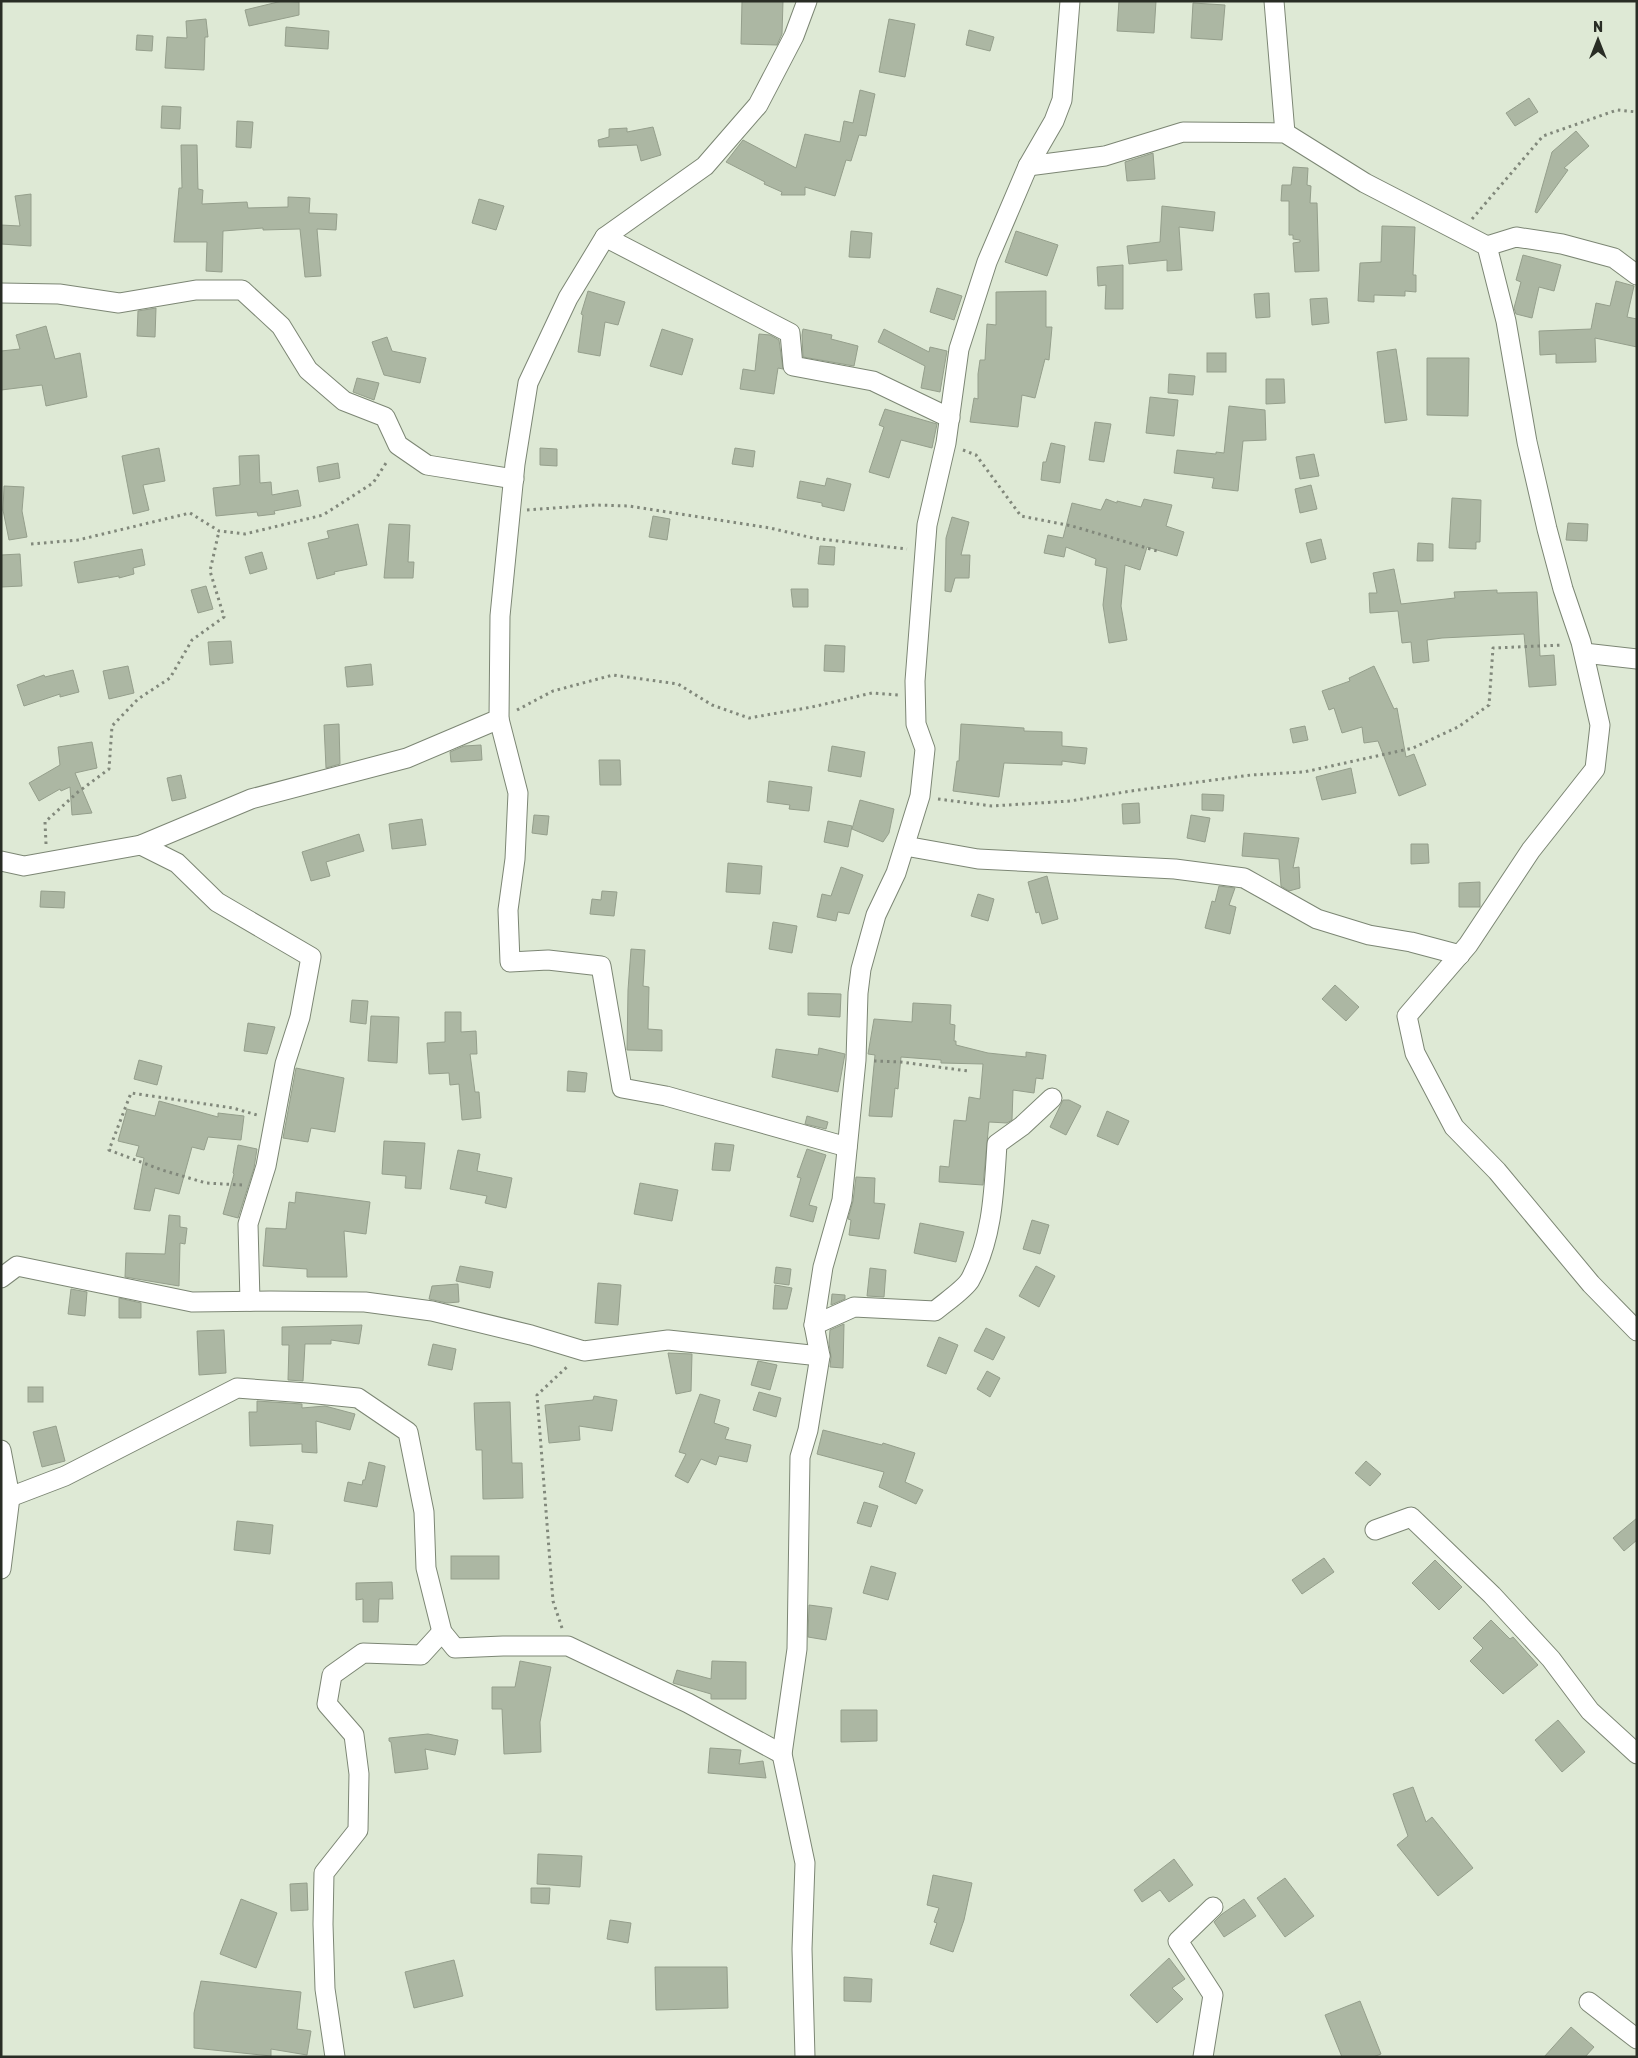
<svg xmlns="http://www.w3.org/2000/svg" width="1638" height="2058" viewBox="0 0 1638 2058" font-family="Rubik,sans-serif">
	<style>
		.building { fill: #acb7a3; stroke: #959f8c }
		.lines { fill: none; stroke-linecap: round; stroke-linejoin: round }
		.minor-casing { stroke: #7c8674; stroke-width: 21 }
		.path { stroke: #81887b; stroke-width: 3; stroke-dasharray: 2.5 4; stroke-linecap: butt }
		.minor { stroke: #fff; stroke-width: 19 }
	</style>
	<rect width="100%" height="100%" fill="#dee9d5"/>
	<!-- building -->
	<g class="building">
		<polygon points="282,1 299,2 299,15 249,26 245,10"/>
		<polygon points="742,1 783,1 782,34 777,45 741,44"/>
		<polygon points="1119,1 1156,1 1154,33 1117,31"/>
		<polygon points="1193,3 1225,5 1222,40 1191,38"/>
		<polygon points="206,19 208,37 205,37 204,70 165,68 167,37 187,38 186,21"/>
		<polygon points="889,19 915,24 905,77 879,72"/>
		<polygon points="286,27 329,31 328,49 285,46"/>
		<polygon points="969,30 994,37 990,51 966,45"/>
		<polygon points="137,35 153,36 152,51 136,50"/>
		<polygon points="860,90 875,94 866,136 859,135 851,161 846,160 835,196 805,187 805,195 781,195 782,192 764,184 765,182 726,162 743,140 796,168 805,134 840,142 844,121 853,123"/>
		<polygon points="1529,98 1538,112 1515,126 1506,113"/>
		<polygon points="162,106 181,107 180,129 161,128"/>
		<polygon points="237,121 253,122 251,148 236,147"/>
		<polygon points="653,127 661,155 641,161 637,145 599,147 598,140 609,137 609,129 627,128 627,132"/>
		<polygon points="1576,131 1589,146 1564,168 1568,170 1537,213 1535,212 1552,152"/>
		<polygon points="181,145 197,145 198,189 203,190 202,204 247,202 248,208 288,207 288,197 310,198 309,213 337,214 336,230 317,229 321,276 305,277 300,229 263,230 263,228 223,231 222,272 206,271 207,242 174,242 179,188 182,188"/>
		<polygon points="1153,153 1155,179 1127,181 1125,162"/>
		<polygon points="1293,167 1308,168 1307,185 1311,186 1310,203 1317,203 1319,271 1295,272 1293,243 1300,242 1300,240 1293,239 1293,235 1289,235 1289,201 1281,201 1282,185 1291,185"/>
		<polygon points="31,194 31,246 1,244 1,225 20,226 15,196"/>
		<polygon points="479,199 504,206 496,230 472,223"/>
		<polygon points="1162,206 1215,212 1213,231 1179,227 1182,270 1167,271 1167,260 1129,264 1127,246 1160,242"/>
		<polygon points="1382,226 1415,227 1413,275 1416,275 1416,292 1405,291 1405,296 1374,295 1374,302 1358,301 1360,263 1381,262"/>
		<polygon points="851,231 872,233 870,258 849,257"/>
		<polygon points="1016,231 1058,245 1047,276 1005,262"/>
		<polygon points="1523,255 1561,265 1554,291 1539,287 1532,318 1516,314 1514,308 1521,282 1516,280"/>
		<polygon points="1123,265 1123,309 1105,309 1106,285 1098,286 1097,267"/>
		<polygon points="1616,281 1634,286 1627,317 1637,319 1637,347 1595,338 1596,362 1556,363 1556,354 1540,355 1539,331 1591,329 1596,303 1610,306"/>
		<polygon points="937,288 962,296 954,320 930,312"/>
		<polygon points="588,291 625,302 618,325 605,322 600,356 578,352 583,315 581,314"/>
		<polygon points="1046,291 1046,327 1052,327 1049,360 1045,359 1035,398 1022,395 1018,427 970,422 974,398 978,399 978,374 980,360 985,360 987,324 996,325 996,292"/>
		<polygon points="1269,293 1270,317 1256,318 1254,294"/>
		<polygon points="1327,298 1329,323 1312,325 1310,299"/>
		<polygon points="156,308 155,337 137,336 138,311"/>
		<polygon points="46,326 55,359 80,353 87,397 46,406 42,385 1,390 1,351 20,349 16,335"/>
		<polygon points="662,329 693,339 682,375 650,366"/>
		<polygon points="803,329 832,335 831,339 858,346 854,366 803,357 802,335"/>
		<polygon points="884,329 929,352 930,347 947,351 940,392 921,388 925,366 878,342"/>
		<polygon points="759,334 770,335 779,340 783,369 778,368 774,394 740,389 743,369 755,371"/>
		<polygon points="387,337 392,351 426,358 420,383 384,375 372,342"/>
		<polygon points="1396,349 1407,420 1385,423 1377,352"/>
		<rect x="1207" y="353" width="19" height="19"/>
		<polygon points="1427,358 1469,358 1468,416 1427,415"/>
		<polygon points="1169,374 1195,376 1193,395 1168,393"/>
		<polygon points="357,378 379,383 374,400 353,392"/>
		<polygon points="1266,379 1284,379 1285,403 1266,404"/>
		<polygon points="1150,397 1178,400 1174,436 1146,433"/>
		<polygon points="1229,406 1265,410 1266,440 1243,441 1238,491 1212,488 1214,478 1174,473 1177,450 1216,454 1216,452 1224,453"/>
		<polygon points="885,409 937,424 932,448 901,440 889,478 869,472 884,427 879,425"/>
		<polygon points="1095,422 1111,424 1104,462 1089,460"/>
		<polygon points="1051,443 1065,446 1060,483 1041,480 1043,462 1046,462"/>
		<polygon points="159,448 165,481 143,485 149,510 133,514 122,456"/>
		<polygon points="540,448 557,449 557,466 540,465"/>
		<polygon points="735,448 755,451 753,467 732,464"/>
		<polygon points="1314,454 1319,476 1300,479 1296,457"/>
		<polygon points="259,455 260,483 271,482 272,495 298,490 301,506 274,511 275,514 258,516 257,512 216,516 213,488 240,485 239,456"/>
		<polygon points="338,463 340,478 319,482 317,467"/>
		<polygon points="827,478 851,484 844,511 822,506 822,503 797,498 800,481 825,486"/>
		<polygon points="1311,485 1317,509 1300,513 1295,489"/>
		<polygon points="4,486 24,487 22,511 27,537 9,540 3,510"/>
		<polygon points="1452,498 1481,500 1480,542 1476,542 1476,549 1449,548"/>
		<polygon points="1106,499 1117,503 1117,501 1141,507 1144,499 1172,505 1166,526 1184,532 1177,556 1147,547 1140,570 1125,565 1121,606 1127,640 1109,643 1103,605 1107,568 1095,565 1096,559 1066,547 1064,557 1044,553 1048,535 1063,538 1072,503 1101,510"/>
		<polygon points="653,516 670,519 667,540 649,537"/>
		<polygon points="952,517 969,522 961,555 970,555 969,578 955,578 951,592 945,591 946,538"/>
		<polygon points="1568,523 1588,524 1587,541 1566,540"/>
		<polygon points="358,524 367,565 334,572 335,574 317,579 308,543 329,538 327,531"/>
		<polygon points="389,524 410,525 408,562 414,562 413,578 384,578"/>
		<polygon points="1321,539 1326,559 1311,563 1306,543"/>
		<polygon points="1418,543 1433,544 1433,561 1417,561"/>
		<polygon points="820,546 835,547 834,565 818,564"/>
		<polygon points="142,549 145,565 133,568 134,574 119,578 119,576 78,583 74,562"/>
		<polygon points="262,552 267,569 250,574 245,557"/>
		<polygon points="20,554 22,586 1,587 1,555"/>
		<polygon points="1394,569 1401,604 1455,598 1454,592 1497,590 1497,593 1537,592 1540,656 1554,655 1556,685 1529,687 1524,634 1442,638 1427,640 1429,661 1413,663 1411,642 1402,643 1398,611 1370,613 1369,593 1377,593 1373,573"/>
		<polygon points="206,586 213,609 198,613 191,590"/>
		<polygon points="791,589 808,589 808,607 793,607"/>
		<polygon points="231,641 233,663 210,665 208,642"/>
		<polygon points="825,645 845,646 844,672 824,671"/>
		<polygon points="371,664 373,685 347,687 345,667"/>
		<polygon points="128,666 134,693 109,699 103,671"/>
		<polygon points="1374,666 1394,709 1397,708 1406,757 1414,754 1426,785 1399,796 1378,741 1364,743 1362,727 1342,733 1334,708 1329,710 1322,691 1350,681 1349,678"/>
		<polygon points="73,670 79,692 60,697 60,694 24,706 17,685 44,675 45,677"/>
		<polygon points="339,724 340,764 326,768 324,725"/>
		<polygon points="961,724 1024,728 1024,731 1062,732 1062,746 1087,748 1085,764 1062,761 1062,765 1004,763 999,797 953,791 957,761 959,761"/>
		<polygon points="1305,726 1308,740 1293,743 1290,729"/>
		<polygon points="92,742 97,768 75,773 92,813 72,815 70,787 61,791 60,789 39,801 29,783 60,765 58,747"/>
		<polygon points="481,745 482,760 451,762 450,752 464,746"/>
		<polygon points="832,746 865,752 861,777 828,771"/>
		<polygon points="599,760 620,760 621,785 600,785"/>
		<polygon points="1351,768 1356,793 1322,800 1316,777"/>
		<polygon points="181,775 186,798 172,801 167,778"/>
		<polygon points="769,781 812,787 809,811 789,809 790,805 767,802"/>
		<polygon points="1202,794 1224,795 1223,811 1202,810"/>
		<polygon points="860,800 894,809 889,833 883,842 852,829"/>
		<polygon points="1139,803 1140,823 1123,824 1122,804"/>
		<polygon points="534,815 549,816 547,835 532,833"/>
		<polygon points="1191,815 1210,818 1205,842 1187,838"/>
		<polygon points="422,819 426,845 392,849 389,824"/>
		<polygon points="828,821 852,826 848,847 824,842"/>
		<polygon points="1244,833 1299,838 1293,868 1299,867 1300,888 1289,891 1281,886 1279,859 1242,856"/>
		<polygon points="359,834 364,851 326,862 330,876 311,881 302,852"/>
		<polygon points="1411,844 1428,844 1429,863 1411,864"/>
		<polygon points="728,863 762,866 760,894 726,892"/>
		<polygon points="841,867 863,875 849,914 838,912 836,921 817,917 822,894 831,896"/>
		<polygon points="1047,876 1058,919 1042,924 1039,912 1036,913 1028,882"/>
		<polygon points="1480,882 1480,907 1459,907 1459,883"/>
		<polygon points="1219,886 1235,888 1229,905 1236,907 1230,934 1205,928 1212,901 1215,902"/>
		<polygon points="41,891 65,892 64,908 40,907"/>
		<polygon points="602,891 617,892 614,916 590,914 592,899 601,900"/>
		<polygon points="978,894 994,899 988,921 971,916"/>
		<polygon points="773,922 797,926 792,953 769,949"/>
		<polygon points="631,949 645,950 643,986 649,987 648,1029 662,1030 662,1051 627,1050 628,990"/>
		<polygon points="1335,985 1359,1007 1346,1021 1322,999"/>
		<polygon points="808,993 841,994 840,1017 808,1015"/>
		<polygon points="352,1000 368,1001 366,1024 350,1022"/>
		<polygon points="913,1003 951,1005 950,1024 955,1025 954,1041 956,1041 956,1045 988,1053 1026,1057 1026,1052 1046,1055 1043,1079 1036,1078 1034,1093 1013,1090 1012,1120 1007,1123 989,1122 983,1185 939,1182 940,1166 949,1167 954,1120 966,1121 969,1097 980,1099 983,1064 941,1063 941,1060 901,1057 898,1089 895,1088 892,1117 869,1116 875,1055 868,1054 874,1019 912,1022"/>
		<polygon points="445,1012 461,1012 461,1032 476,1031 477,1054 470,1054 475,1092 479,1092 481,1118 462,1120 459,1084 450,1085 449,1073 429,1074 427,1043 445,1042"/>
		<polygon points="371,1016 399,1017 397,1063 368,1061"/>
		<polygon points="248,1023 275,1027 267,1054 244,1051"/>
		<polygon points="819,1048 845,1054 838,1092 772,1077 776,1049 818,1055"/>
		<polygon points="139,1060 162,1066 157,1085 134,1079"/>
		<polygon points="296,1068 344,1078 335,1132 311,1128 308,1142 283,1138"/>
		<polygon points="568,1071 587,1073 585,1092 567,1091"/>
		<polygon points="1063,1100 1069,1100 1081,1106 1066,1135 1050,1127"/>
		<polygon points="159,1101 218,1117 218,1113 244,1116 241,1140 208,1137 204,1150 192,1147 179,1194 155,1188 150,1211 134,1209 144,1158 136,1156 139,1146 118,1141 127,1109 155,1116"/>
		<polygon points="1107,1111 1129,1121 1118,1145 1097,1136"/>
		<polygon points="807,1116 828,1122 826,1129 805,1124"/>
		<polygon points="384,1141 425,1143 421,1189 405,1188 406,1176 382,1174"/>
		<polygon points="715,1143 734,1145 730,1171 712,1170"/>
		<polygon points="238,1145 257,1149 254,1168 238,1218 223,1214 234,1174 233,1173"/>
		<polygon points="807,1149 826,1155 809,1205 817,1207 813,1222 790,1216 801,1178 797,1177"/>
		<polygon points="458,1150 480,1154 477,1171 512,1178 506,1208 485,1203 487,1196 450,1189"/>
		<polygon points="856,1177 875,1178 874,1203 885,1204 879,1239 849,1235 851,1220 848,1219 853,1201"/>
		<polygon points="640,1183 678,1190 672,1221 634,1214"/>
		<polygon points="296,1192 370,1202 366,1234 344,1231 347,1277 307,1277 307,1269 263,1266 266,1228 286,1229 289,1202 295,1203"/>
		<polygon points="169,1215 180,1216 180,1227 187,1228 185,1244 180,1243 179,1286 125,1277 126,1253 165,1254"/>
		<polygon points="1032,1220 1049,1225 1040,1254 1023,1249"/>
		<polygon points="920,1223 964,1232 956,1262 914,1253"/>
		<polygon points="460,1266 493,1272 490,1288 456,1281"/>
		<polygon points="1036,1266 1055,1276 1039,1307 1019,1296"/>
		<polygon points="776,1267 791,1269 789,1285 774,1283"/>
		<polygon points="870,1268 886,1270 884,1297 867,1296"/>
		<polygon points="598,1283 621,1285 618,1325 595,1323"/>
		<polygon points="458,1284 459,1302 447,1303 429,1299 432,1286"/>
		<polygon points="775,1285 792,1288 787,1309 773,1309"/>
		<polygon points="71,1289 87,1292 85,1316 68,1314"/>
		<polygon points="832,1294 845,1295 845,1299 831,1305"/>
		<polygon points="119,1298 141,1303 141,1318 119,1318"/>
		<polygon points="844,1324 843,1368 830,1367 831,1357 829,1343 830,1330"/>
		<polygon points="362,1325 359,1344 331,1340 331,1344 305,1344 303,1381 288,1380 289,1345 282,1345 282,1327"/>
		<polygon points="986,1328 1005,1337 993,1360 974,1351"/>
		<polygon points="224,1330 226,1373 199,1375 197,1331"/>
		<polygon points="939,1337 958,1345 946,1374 927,1366"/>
		<polygon points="433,1344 456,1349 452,1370 428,1365"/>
		<polygon points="668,1353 692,1354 691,1391 676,1394"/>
		<polygon points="758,1361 777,1365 770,1390 751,1385"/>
		<polygon points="987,1371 1000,1378 990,1397 977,1389"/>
		<rect x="28" y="1387" width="15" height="15"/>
		<polygon points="759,1392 781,1398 776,1417 753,1410"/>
		<polygon points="700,1394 720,1400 714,1423 729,1428 725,1439 751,1445 747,1462 719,1456 716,1465 701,1459 688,1483 675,1476 686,1454 679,1452"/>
		<polygon points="594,1396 617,1400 612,1431 579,1426 580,1440 549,1443 545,1405 593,1400"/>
		<polygon points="257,1401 302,1404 302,1408 325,1406 355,1414 350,1430 316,1421 317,1453 302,1452 302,1444 250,1446 249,1412 257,1412"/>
		<polygon points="510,1402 512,1463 522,1463 523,1498 483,1499 482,1450 476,1450 474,1403"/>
		<polygon points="56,1426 65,1461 42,1467 33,1432"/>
		<polygon points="823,1430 882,1445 883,1443 915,1453 905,1482 923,1490 916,1504 879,1487 884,1472 817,1454"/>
		<polygon points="1366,1461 1381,1474 1370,1486 1355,1473"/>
		<polygon points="369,1462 385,1466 385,1467 377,1507 344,1501 348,1482 362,1485 363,1480 365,1480"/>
		<polygon points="864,1502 878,1506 871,1527 857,1523"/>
		<polygon points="1637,1518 1637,1540 1624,1551 1613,1538"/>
		<polygon points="237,1521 273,1525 270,1554 234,1550"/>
		<rect x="451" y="1556" width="48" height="23"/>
		<polygon points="1324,1558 1334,1572 1302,1594 1292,1580"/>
		<polygon points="1435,1560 1462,1587 1439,1610 1412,1583"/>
		<polygon points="871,1566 896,1573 888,1600 863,1593"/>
		<polygon points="392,1582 393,1599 379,1599 378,1622 363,1622 363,1599 356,1600 356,1583"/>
		<polygon points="809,1605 832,1608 826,1640 808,1637"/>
		<polygon points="1491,1620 1510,1639 1513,1637 1538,1665 1503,1694 1470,1661 1483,1648 1473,1638"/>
		<polygon points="520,1661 551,1667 540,1722 541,1752 504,1754 502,1709 492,1709 492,1687 515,1687"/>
		<polygon points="712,1661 746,1662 746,1699 711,1699 711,1694 673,1683 677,1670 711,1679"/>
		<polygon points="841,1710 877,1710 877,1741 841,1742"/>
		<polygon points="1558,1720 1585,1752 1562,1772 1535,1740"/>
		<polygon points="428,1734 458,1740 455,1755 425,1749 428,1769 395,1773 391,1742 389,1741 389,1738"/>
		<polygon points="710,1748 741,1750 739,1764 763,1761 766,1778 708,1773"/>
		<polygon points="1413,1787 1426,1822 1432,1817 1473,1868 1438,1896 1397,1845 1408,1836 1393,1794"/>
		<polygon points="538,1854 582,1856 580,1887 537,1884"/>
		<polygon points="1174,1859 1193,1885 1169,1902 1160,1890 1142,1902 1134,1890"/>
		<polygon points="933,1875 972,1883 964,1920 953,1952 930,1944 937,1923 934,1922 939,1908 927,1905"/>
		<polygon points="1285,1878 1314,1916 1285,1937 1257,1898"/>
		<polygon points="307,1883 308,1910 291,1911 290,1884"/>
		<polygon points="531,1888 550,1888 549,1904 531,1903"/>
		<polygon points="241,1899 277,1913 256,1968 220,1954"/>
		<polygon points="1244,1899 1256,1916 1224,1937 1214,1922 1222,1914"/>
		<polygon points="610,1920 631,1923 628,1943 607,1939"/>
		<polygon points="1169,1958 1185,1979 1172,1988 1183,1999 1157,2023 1130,1995"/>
		<polygon points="454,1960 463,1996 414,2008 405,1972"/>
		<polygon points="655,1967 727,1967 728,2008 656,2010"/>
		<polygon points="844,1977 872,1979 871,2002 844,2001"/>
		<polygon points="201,1981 301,1992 297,2029 311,2031 307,2055 271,2049 271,2056 194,2048 194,2013"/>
		<polygon points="1360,2001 1381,2054 1373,2057 1342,2057 1325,2015"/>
		<polygon points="1571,2027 1594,2047 1585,2057 1544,2057"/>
	</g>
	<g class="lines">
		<defs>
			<g id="minor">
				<polyline points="1274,1 1285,133"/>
				<polyline points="1028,166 1105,156 1183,132 1285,133 1365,183 1487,246 1506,321 1527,442 1547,529 1563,589 1581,642 1600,725 1595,769 1531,850 1468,945 1407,1016 1415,1053 1454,1127 1497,1171 1591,1284 1637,1331"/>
				<polyline points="605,237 790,333 793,366 873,381 950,418"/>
				<polyline points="1487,246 1516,237 1562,244 1614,258 1637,275"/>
				<polyline points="1,293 59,294 119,303 196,290 242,290 281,326 308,370 344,401 385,417 398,445 427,465 514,479"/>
				<polyline points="1584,653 1637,659"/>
				<polyline points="499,719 518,793 515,859 508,910 510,962 548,960 601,966 622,1088 666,1096 847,1147"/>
				<polyline points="141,845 177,863 217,902 311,957 300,1017 285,1064 266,1166 248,1224 250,1301"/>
				<polyline points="905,846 978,859 1175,869 1244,878 1317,919 1369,935 1411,942 1460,955"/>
				<polyline points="1,861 24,866 141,845 251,799 407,758 499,719 500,616 515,464 528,383 568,298 605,237 705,166 758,105 794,36 807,1"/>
				<polyline points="1,1278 17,1266 192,1302 270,1301 365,1302 432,1311 531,1335 584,1351 668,1340 820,1356"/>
				<path d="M814,1325L854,1307L935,1311C944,1303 964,1290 970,1280C993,1238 994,1190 997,1144L1022,1126L1052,1098"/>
				<polyline points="1,1450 10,1497 1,1569"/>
				<polyline points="10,1497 65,1476 237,1388 307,1393 358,1398 408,1432 424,1512 426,1568 442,1632 455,1648 503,1646 568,1646 688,1703 782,1754"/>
				<polyline points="1375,1530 1411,1517 1492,1595 1551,1659 1590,1711 1637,1754"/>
				<polyline points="1589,2002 1637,2039"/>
				<polyline points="335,2057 325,1989 323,1924 324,1873 358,1830 359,1774 354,1735 327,1704 332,1675 363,1653 421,1655 442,1632"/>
				<polyline points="805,2057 802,1949 805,1863 782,1754 797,1649 800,1457 808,1430 820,1356 814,1325 823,1267 842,1200 856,1060 858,993 861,969 876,915 896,873 920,796 925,749 916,724 915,681 927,525 946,443 959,349 987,262 1028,166 1054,121 1062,100 1070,1"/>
				<polyline points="1203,2057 1213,1995 1178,1941 1213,1907"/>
			</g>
		</defs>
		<!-- minor casing -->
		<use href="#minor" class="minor-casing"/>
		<!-- path -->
		<g class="path">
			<polyline points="1472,219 1543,136 1617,110 1637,112"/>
			<polyline points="963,450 976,455 1021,516 1072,526 1157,551"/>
			<polyline points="527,510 595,505 629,506 770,528 813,538 907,549"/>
			<polyline points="31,544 78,540 190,513 219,531 245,534 323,515 373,483 388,460"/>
			<polyline points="517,710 553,691 613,675 678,684 712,705 749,718 812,707 872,693 898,695"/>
			<polyline points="938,799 992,806 1070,801 1131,791 1251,775 1304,772 1413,748 1458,727 1489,705 1493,648 1563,645"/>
			<polyline points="46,844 45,822 78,792 109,769 112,726 138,699 170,678 192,640 224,617 210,571 219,531"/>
			<polyline points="874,1061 901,1062 968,1071"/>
			<polyline points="242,1185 206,1183 162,1170 109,1150 131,1093 233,1108 257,1115"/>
			<polyline points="562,1628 553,1601 537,1395 569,1365"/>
		</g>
		<!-- minor -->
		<use href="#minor" class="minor"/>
	</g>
	<!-- border -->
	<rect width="1638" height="2058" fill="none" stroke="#292d25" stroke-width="5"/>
	<!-- north arrow -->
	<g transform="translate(1598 40)" stroke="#dee9d5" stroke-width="4" paint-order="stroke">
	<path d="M0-4L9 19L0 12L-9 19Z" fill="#292d25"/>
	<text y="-8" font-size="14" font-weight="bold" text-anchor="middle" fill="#292d25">N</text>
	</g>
</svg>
